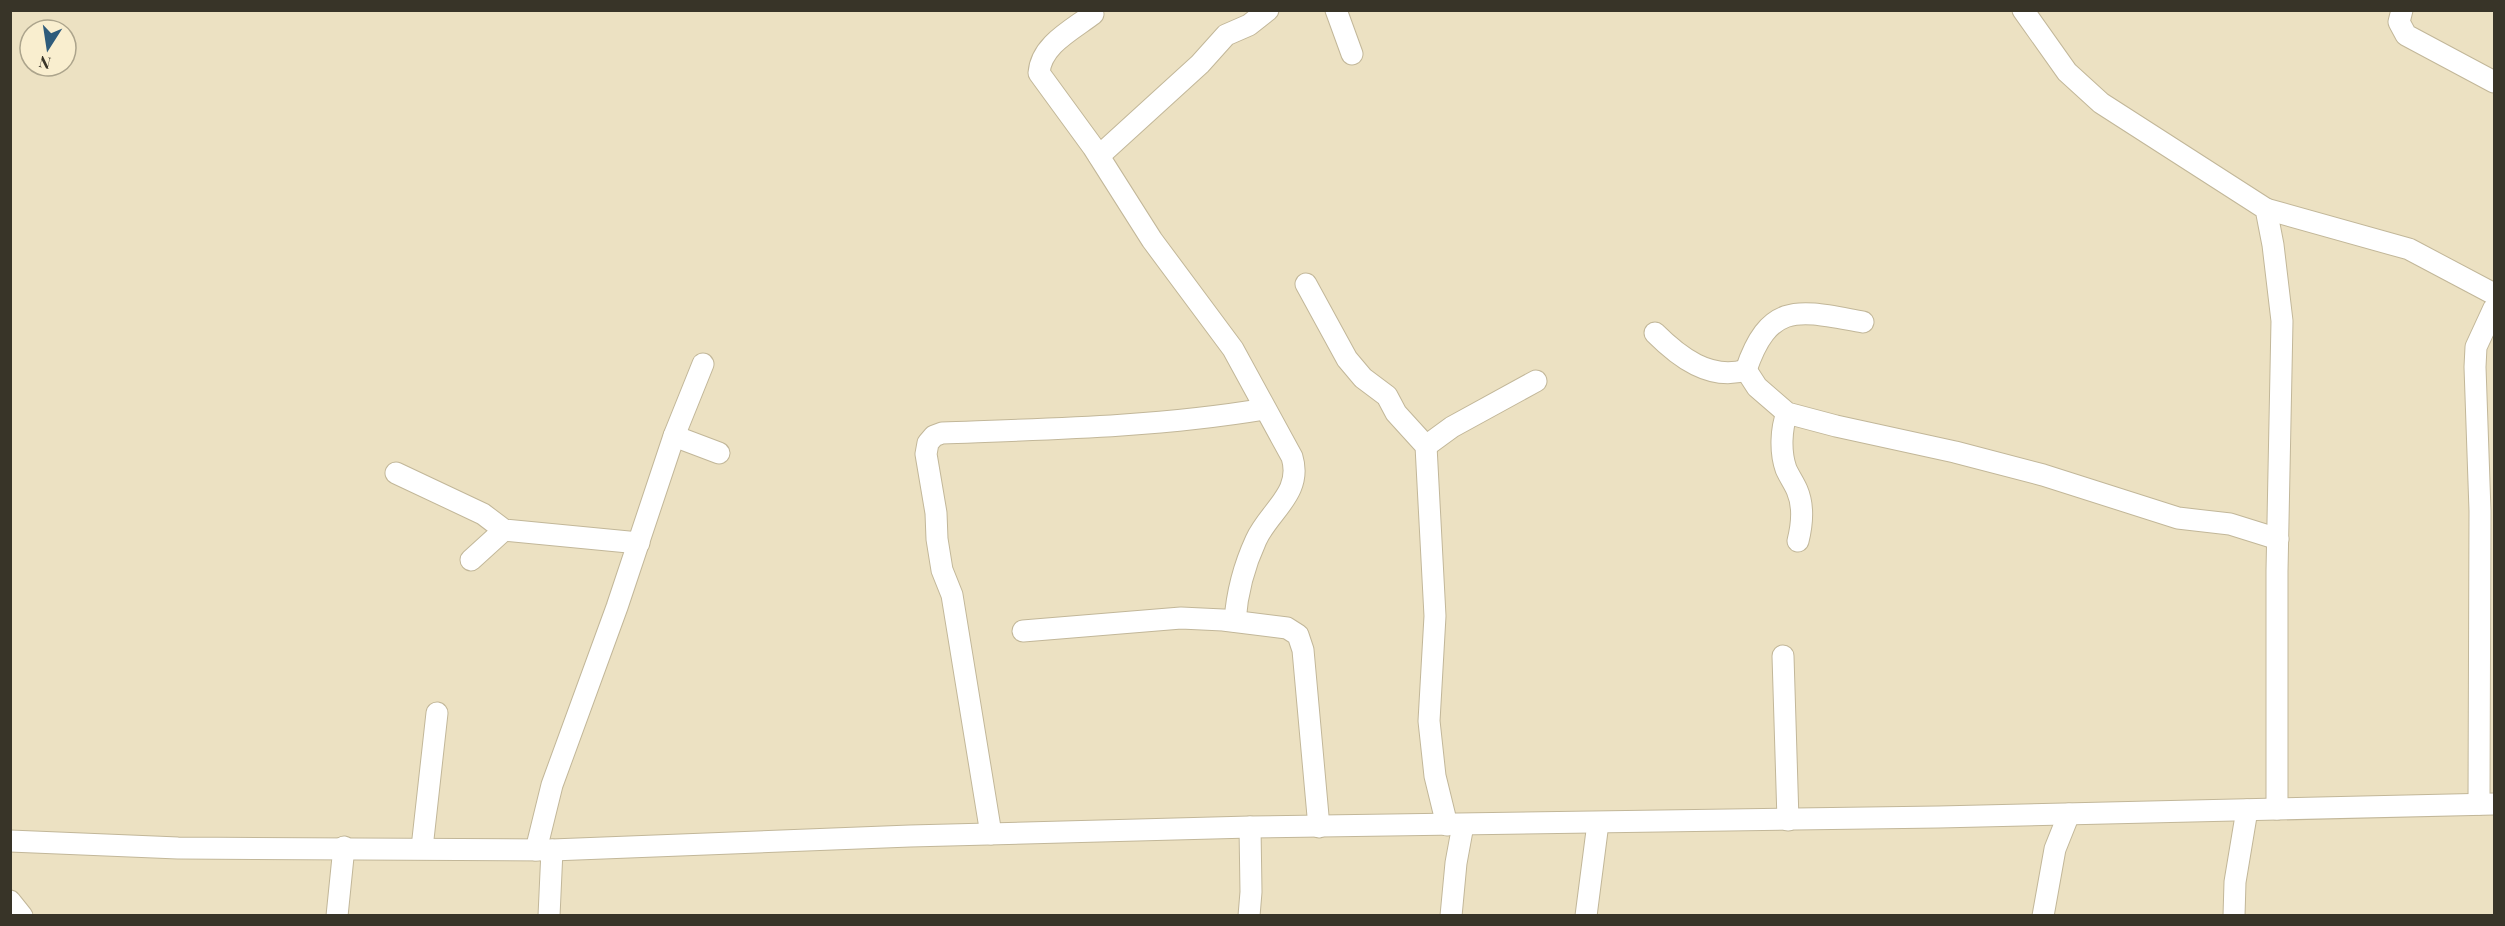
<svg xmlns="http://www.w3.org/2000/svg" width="2505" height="926" viewBox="0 0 2505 926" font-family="'Playfair Display',serif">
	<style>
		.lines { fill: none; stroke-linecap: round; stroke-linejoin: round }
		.minor-casing { stroke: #c2b799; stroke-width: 23 }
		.minor { stroke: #fff; stroke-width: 21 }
	</style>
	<rect width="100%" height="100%" fill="#ece1c2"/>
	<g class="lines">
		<defs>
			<g id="minor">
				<polyline points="1336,10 1352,54"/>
				<polyline points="2023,10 2067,72 2101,103 2266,209 2273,245 2282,321 2277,571 2277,809"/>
				<polyline points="2402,10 2399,22 2406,35 2494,82"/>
				<path d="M1093,14C1072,30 1041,45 1039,73L1093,147L1152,240L1233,349L1292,457C1303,493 1269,511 1256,540C1244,566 1237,592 1235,621"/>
				<polyline points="1099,156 1200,64 1226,35 1249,25 1268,10"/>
				<polyline points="2266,209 2409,249 2494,294"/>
				<polyline points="1306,284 1347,359 1363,378 1387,396 1396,413 1426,446 1435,616 1429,721 1435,776 1447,825"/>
				<path d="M1655,333C1679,357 1710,381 1746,370"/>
				<polyline points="1746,370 1757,387 1787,413 1836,426 1955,452 2043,475 2178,518 2230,524 2278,539"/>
				<path d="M1746,370C1770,299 1801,311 1863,322"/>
				<path d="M1787,413C1781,429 1780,452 1786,469C1789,476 1794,483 1797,490C1804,506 1802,525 1798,541"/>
				<polyline points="674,436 719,453"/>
				<polyline points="1426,446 1452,427 1536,381"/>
				<polyline points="396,473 483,514 504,530 639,543"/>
				<polyline points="471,560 504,530"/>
				<polyline points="1023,631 1181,618 1223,620 1287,628 1298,635 1303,650 1319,827"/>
				<polyline points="1783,656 1788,820"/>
				<polyline points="2479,804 2480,511 2475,367 2476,347 2494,308"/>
				<path d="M991,834L952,595L942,570L937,539L936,513L926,454L928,443L934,436L942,433C1050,429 1157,427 1265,409"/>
				<polyline points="10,841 178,848 552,850 910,836 1250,827 1939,817 2494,804"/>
				<polyline points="422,848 437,713"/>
				<polyline points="536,850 552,785 617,607 674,436 703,364"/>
				<polyline points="10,901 22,916"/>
				<polyline points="337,916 344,847"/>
				<polyline points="549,916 552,850"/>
				<polyline points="1249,916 1251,892 1250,827"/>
				<polyline points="1451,916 1456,863 1463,825"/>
				<polyline points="1586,916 1598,823"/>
				<polyline points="2043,916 2055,849 2069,814"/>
				<polyline points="2234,916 2235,882 2247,810"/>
			</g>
		</defs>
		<!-- minor casing -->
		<use href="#minor" class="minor-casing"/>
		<!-- minor -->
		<use href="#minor" class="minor"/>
	</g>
	<!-- border -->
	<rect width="2505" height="926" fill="none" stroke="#383428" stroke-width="24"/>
	<!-- north arrow -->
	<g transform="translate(48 48) rotate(192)"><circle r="28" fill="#f9eecf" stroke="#aca48c" stroke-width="1.5"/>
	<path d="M0-4.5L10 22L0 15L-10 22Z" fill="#2e5b7b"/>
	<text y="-9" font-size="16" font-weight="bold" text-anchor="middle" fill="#383428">N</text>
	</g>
</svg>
